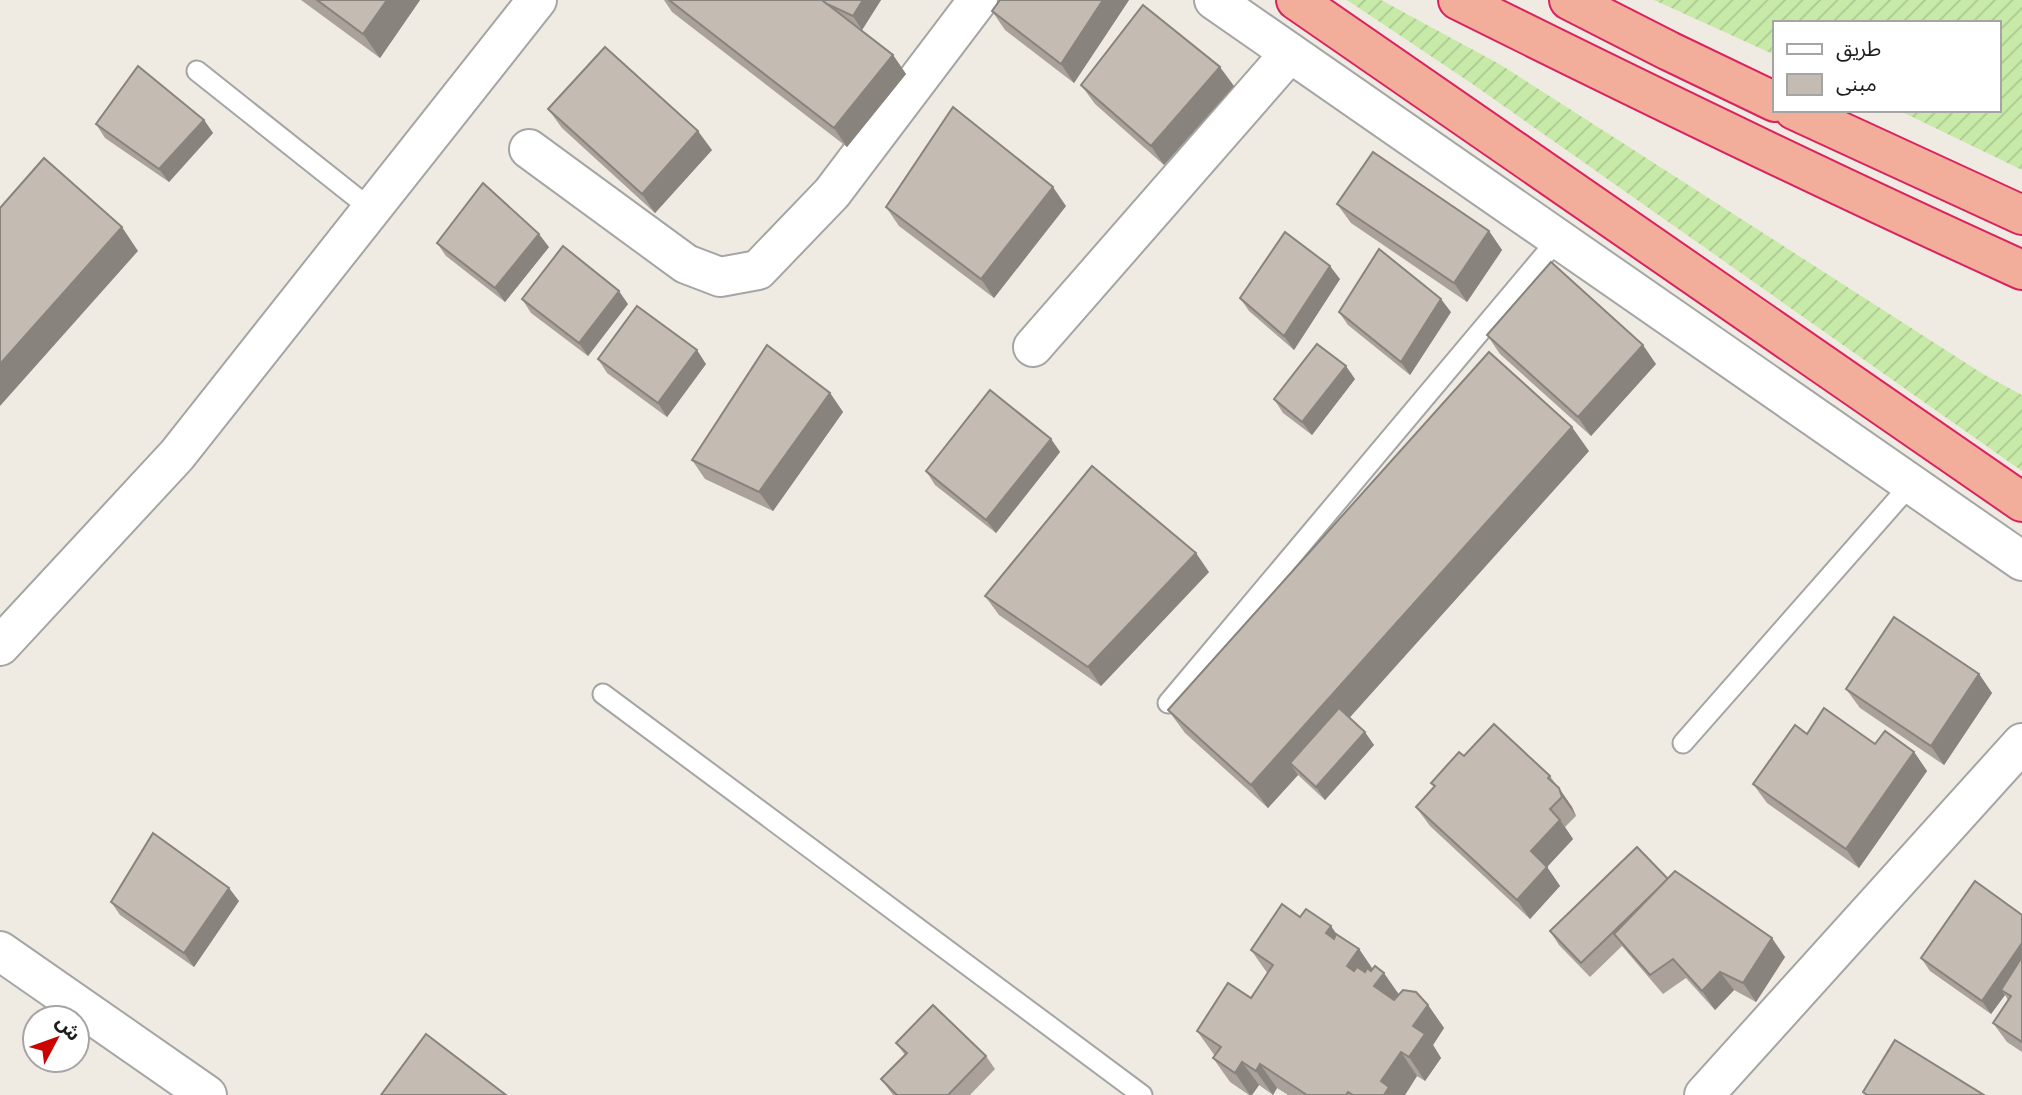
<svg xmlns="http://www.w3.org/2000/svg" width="2022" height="1095" viewBox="0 0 2022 1095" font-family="Karla,'Noto Sans Arabic',sans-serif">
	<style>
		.garden { fill: url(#garden-furrows) }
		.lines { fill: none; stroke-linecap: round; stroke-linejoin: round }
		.service-casing { stroke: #a5a5a5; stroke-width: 23 }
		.minor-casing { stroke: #a5a5a5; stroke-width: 42 }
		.trunk-casing { stroke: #db2260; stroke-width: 42 }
		.service { stroke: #fff; stroke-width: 19 }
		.minor { stroke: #fff; stroke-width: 38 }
		.trunk { stroke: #f2ae9a; stroke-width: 38 }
		.wall { fill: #a9a19a }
		.shaded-wall { fill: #89837d }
		.building { fill: #c4bbb3; stroke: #89837d; stroke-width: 2 }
	</style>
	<defs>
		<pattern id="garden-furrows" width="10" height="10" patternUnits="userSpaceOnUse" patternTransform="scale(1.75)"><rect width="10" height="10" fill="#c8eaa8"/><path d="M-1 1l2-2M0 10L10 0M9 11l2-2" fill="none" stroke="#abc890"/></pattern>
	</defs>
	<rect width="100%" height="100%" fill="#efebe3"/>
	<!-- garden -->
	<g class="garden">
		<polygon points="1347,0 1381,0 1501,65 1983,374 2022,395 2022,471 1471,83"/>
		<polygon points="1654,0 2022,0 2022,170 1898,110 1999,110 1999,23 1775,23 1775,55"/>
	</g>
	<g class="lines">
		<defs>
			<g id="service">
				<polyline points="197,71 372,210"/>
				<polyline points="603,694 1142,1095"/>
				<polyline points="1168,703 1558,239"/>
				<polyline points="1683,743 1911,484"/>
			</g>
			<g id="minor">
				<polyline points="1214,0 2022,561"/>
				<polyline points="529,149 686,264 720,277 758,270 832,193 978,0"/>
				<polyline points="1033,347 1290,53"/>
				<polyline points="0,646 177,455 537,0"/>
				<polyline points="0,951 207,1095"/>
				<polyline points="1704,1095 2022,743"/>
			</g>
			<g id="trunk">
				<polyline points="1296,0 2022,502"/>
				<path d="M1458,0C1645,93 1832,184 2022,270"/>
				<polyline points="1569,0 1669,51 1775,102"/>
				<polyline points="1794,110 2022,215"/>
			</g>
		</defs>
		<!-- service casing -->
		<use href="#service" class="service-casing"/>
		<!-- minor casing -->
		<use href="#minor" class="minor-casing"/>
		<!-- trunk casing -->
		<use href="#trunk" class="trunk-casing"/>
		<!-- service -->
		<use href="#service" class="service"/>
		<!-- minor -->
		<use href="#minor" class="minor"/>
		<!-- trunk -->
		<use href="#trunk" class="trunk"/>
	</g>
	<!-- wall -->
	<g class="wall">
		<polygon points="301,0 420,0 380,58"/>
		<polygon points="664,0 881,0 862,30 858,28 893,55 906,74 847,147 672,12"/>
		<polygon points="1129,0 1074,83 1005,30 992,11"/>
		<polygon points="1081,85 1234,86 1164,165 1095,104"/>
		<polygon points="548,109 712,150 655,213 562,128"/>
		<polygon points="204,120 213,133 169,182 105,138 96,124"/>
		<polygon points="1337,204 1489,231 1502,250 1467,302 1351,223"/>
		<polygon points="1066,206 994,298 899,226 886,207"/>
		<polygon points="437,243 549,247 505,302 446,256"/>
		<polygon points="1340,279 1294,350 1249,311 1240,298"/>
		<polygon points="522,299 628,304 588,356 531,313"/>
		<polygon points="1339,312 1451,312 1410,375 1348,325"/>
		<polygon points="1487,335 1656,364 1591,436 1500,354"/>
		<polygon points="598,359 706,364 667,417 607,373"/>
		<polygon points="1355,379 1312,435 1283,413 1274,399"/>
		<polygon points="830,393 843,412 773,511 705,479 692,460"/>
		<polygon points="1051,439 1060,452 996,533 935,485 926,471"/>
		<polygon points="1589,451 1349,717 1374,745 1325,800 1298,775 1268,808 1185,733 1168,710"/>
		<polygon points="1209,572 1101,686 999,615 985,596"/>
		<polygon points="1979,674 1992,693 1944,765 1860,708 1846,689"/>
		<polygon points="1807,734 1875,744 1914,752 1927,771 1859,868 1767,803 1753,784"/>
		<polygon points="1464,756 1550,776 1572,807 1576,816 1565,827 1573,839 1547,867 1560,886 1530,919 1430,826 1416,807 1434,787 1431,783"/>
		<polygon points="1668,879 1785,957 1756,1002 1734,990 1715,1010 1686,978 1663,994 1622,946 1590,977 1559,945 1550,931"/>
		<polygon points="239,901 194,967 120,915 111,902"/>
		<polygon points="2022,915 2022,1052 2007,1042 1993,1023 2008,1000 2005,995 1991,1014 1930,971 1921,958"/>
		<polygon points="1300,917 1337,935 1359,949 1373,969 1399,994 1428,1005 1444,1028 1433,1045 1441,1058 1425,1081 1417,1076 1405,1095 1288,1095 1277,1088 1273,1095 1259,1085 1252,1095 1249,1095 1230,1082 1213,1058 1215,1056 1197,1031 1251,998 1268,974 1251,950"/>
		<polygon points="896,1043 986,1056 995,1069 970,1095 893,1095 881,1079 905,1055"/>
	</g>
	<!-- shaded-wall -->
	<g class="shaded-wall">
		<polygon points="387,0 420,0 380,58 363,34"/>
		<polygon points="863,0 881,0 862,30 853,16"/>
		<polygon points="1103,0 1129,0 1074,83 1061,64"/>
		<polygon points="893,55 906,74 847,147 834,128"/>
		<polygon points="1220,67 1234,86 1164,165 1151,146"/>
		<polygon points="204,120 213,133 169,182 159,169"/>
		<polygon points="698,131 712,150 655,213 642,194"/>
		<polygon points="1053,187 1066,206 994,298 981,279"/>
		<polygon points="122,227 138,251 0,406 0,364"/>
		<polygon points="1489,231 1502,250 1467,302 1454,283"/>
		<polygon points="539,234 549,247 505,302 495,288"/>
		<polygon points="1330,266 1340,279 1294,350 1284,336"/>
		<polygon points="619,291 628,304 588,356 579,343"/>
		<polygon points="1441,299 1451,312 1410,375 1401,362"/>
		<polygon points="1643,345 1656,364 1591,436 1578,417"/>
		<polygon points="697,350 706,364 667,417 658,403"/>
		<polygon points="1346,366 1355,379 1312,435 1302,422"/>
		<polygon points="830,393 843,412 773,511 759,492"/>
		<polygon points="1572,427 1589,451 1300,773 1290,763 1298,775 1268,808 1251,785"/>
		<polygon points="1051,439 1060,452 996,533 986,520"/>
		<polygon points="1196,553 1209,572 1101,686 1088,667"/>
		<polygon points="1979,674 1992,693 1944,765 1931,746"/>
		<polygon points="1365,732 1374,745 1325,800 1316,787"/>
		<polygon points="1914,752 1927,771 1859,868 1846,849"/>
		<polygon points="1559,788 1572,807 1576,816 1562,797"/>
		<polygon points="1560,820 1573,839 1547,867 1560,886 1530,919 1517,900 1531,851"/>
		<polygon points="229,888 239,901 194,967 184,953"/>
		<polygon points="1331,926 1347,949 1326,933"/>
		<polygon points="1772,938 1785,957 1756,1002 1743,983"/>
		<polygon points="2022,943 2022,970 2001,990 2005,995 1991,1014 1982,1001"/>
		<polygon points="1359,949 1375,973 1364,990 1347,966"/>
		<polygon points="1720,972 1734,990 1715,1010 1702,991"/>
		<polygon points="1384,973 1400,996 1391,1010 1374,986"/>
		<polygon points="1428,1005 1444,1028 1433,1045 1441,1058 1425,1081 1409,1057 1413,1026"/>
		<polygon points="1401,1052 1417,1076 1405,1095 1384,1095 1381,1081"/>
		<polygon points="1242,1062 1259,1085 1252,1095 1250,1095 1235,1073"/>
		<polygon points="1260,1064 1277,1088 1273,1095 1256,1071"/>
	</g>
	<!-- building -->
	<g class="building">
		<polygon points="317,0 387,0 363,34"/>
		<polygon points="669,0 822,0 893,55 834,128"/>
		<polygon points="822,0 863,0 853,16 827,4"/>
		<polygon points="1000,0 1103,0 1061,64 992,11"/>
		<polygon points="1143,5 1220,67 1151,146 1081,85"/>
		<polygon points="605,47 698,131 642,194 548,109"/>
		<polygon points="138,66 204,120 159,169 96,124"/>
		<polygon points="953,107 1053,187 981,279 886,207"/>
		<polygon points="1373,152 1489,231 1454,283 1337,204"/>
		<polygon points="44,158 122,227 0,364 0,208"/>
		<polygon points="483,183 539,234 495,288 437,243"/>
		<polygon points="1285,232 1330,266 1284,336 1240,298"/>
		<polygon points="563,246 619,291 579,343 522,299"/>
		<polygon points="1379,249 1441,299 1401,362 1339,312"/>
		<polygon points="1551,262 1643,345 1578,417 1487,335"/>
		<polygon points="637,306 697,350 658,403 598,359"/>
		<polygon points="1317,344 1346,366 1302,422 1274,399"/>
		<polygon points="767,345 830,393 759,492 692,460"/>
		<polygon points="1489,352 1572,427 1251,785 1168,710"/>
		<polygon points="990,390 1051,439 986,520 926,471"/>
		<polygon points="1092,466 1196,553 1088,667 985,596"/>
		<polygon points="1894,617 1979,674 1931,746 1846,689"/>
		<polygon points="1339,708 1365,732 1316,787 1290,763"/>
		<polygon points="1824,708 1875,744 1885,731 1914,752 1846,849 1753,784 1795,725 1807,734"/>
		<polygon points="1494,724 1550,776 1548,778 1559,788 1562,797 1550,809 1560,820 1531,851 1547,867 1517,900 1416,807 1435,786 1431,783 1459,752 1464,756"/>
		<polygon points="153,833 229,888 184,953 111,902"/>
		<polygon points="1637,847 1668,879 1581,963 1550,931"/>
		<polygon points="1675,871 1772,938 1743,983 1720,972 1702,991 1673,959 1650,975 1614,934"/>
		<polygon points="1975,881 2022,915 2022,943 1982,1001 1921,958"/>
		<polygon points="1282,904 1300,917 1306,909 1331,926 1326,933 1334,939 1336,934 1359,949 1347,966 1354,971 1357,967 1365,972 1367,968 1371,971 1375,966 1384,973 1374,986 1394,1000 1403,990 1416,992 1428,1005 1413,1026 1425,1034 1409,1057 1401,1052 1381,1081 1389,1087 1384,1095 1353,1095 1348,1092 1346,1095 1307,1095 1260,1064 1256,1071 1242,1062 1235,1073 1213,1058 1221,1047 1197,1031 1228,983 1251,998 1273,965 1251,950"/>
		<polygon points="2022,957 2022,1042 1993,1023 2011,996 2001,990"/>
		<polygon points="933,1005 986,1056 948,1095 897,1095 881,1079 907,1053 896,1043"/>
		<polygon points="426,1034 506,1095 381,1095"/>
		<polygon points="1895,1040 1984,1095 1867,1095 1863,1092"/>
	</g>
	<!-- legend -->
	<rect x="1773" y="21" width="228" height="91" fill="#ffffff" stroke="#a5a5a5" stroke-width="2"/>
	<rect x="1787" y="44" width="35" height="10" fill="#ffffff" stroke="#a5a5a5" stroke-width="2"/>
	<text x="1836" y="56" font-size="21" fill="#1e1e1e">طريق</text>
	<rect x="1787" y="74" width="35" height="21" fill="#c4bbb3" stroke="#a5a5a5" stroke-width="2"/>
	<text x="1836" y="91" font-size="21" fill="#1e1e1e">مبنى</text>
	<!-- north arrow -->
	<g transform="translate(56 1039) rotate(49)"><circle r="33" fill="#ffffff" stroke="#a5a5a5" stroke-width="2"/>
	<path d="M0-5L12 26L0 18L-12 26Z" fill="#cb0200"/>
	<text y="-10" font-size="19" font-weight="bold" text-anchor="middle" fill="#1e1e1e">ش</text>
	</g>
</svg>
